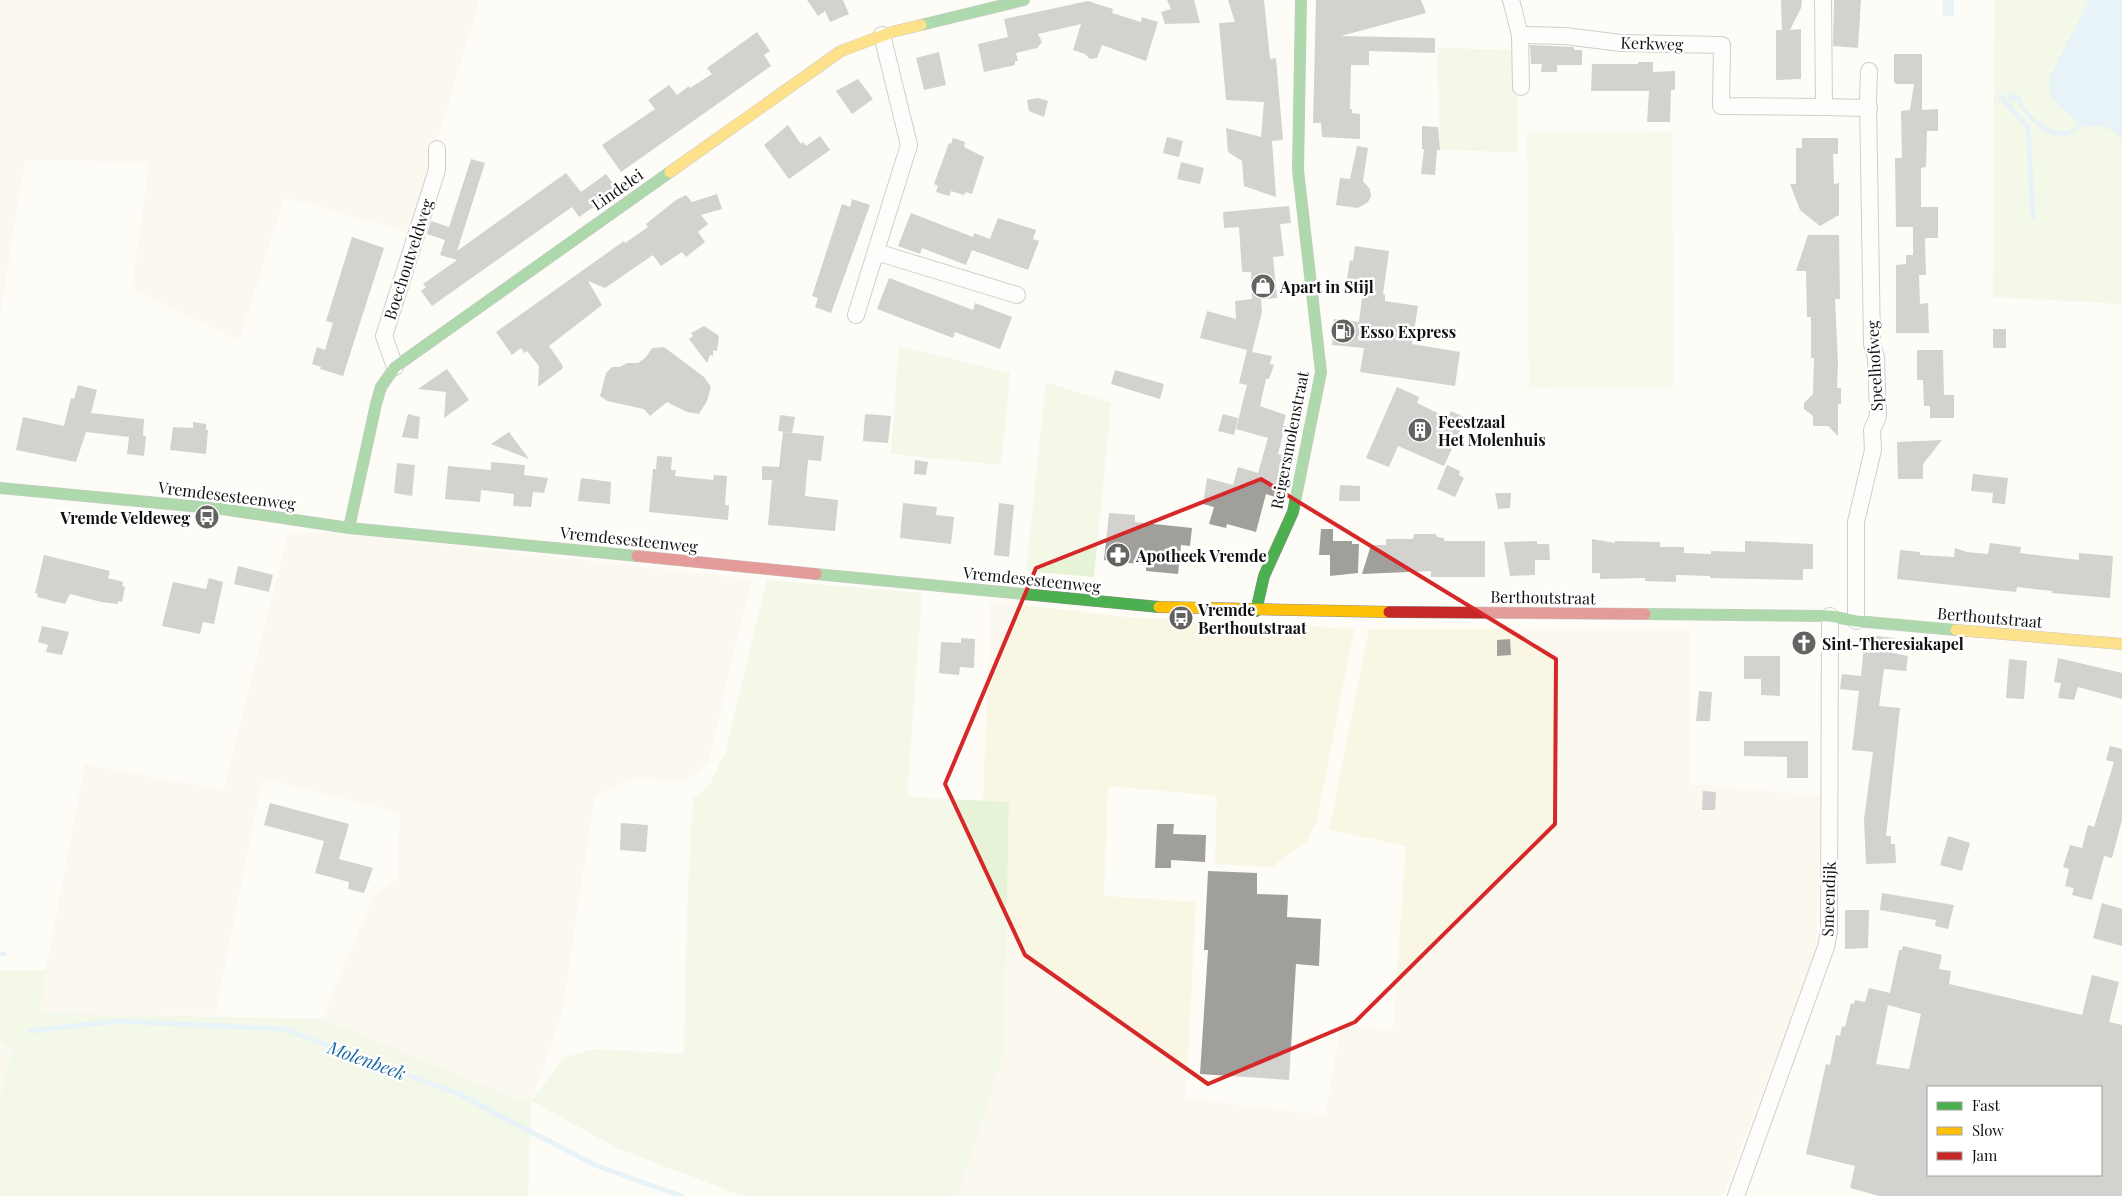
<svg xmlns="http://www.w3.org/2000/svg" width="2122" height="1196" viewBox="0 0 2122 1196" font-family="'Playfair Display',serif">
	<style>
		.farmland { fill: #f9f7e4 }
		.green { fill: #e7f3d7 }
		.pitch { fill: #f0f6e1 }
		.water { fill: #cde8f7 }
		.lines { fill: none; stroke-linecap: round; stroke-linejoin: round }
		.stream { stroke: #cde8f7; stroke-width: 5 }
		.building { fill: #a19f9c; fill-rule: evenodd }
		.street-casing { stroke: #979795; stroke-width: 18 }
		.fast-casing { stroke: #8e8d8b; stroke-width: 12 }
		.slow-casing { stroke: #8e8d8b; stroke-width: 12 }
		.jam-casing { stroke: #8e8d8b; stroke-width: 12 }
		.street { stroke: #fffffe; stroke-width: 16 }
		.fast { stroke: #4caf50; stroke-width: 11 }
		.slow { stroke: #ffc107; stroke-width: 11 }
		.jam { stroke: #c62828; stroke-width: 11 }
		.marked { fill: none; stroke: #d62828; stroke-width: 4; stroke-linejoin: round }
		.labels { text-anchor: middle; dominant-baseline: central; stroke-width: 5; stroke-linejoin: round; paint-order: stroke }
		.street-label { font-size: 16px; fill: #111; stroke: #fff }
		.poi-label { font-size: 16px; font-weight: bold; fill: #111; stroke: #fff; text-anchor: start }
		.water-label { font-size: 18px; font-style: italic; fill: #1768a6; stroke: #fff }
	</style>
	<rect width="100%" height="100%" fill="#fdfcf7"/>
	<!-- farmland -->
	<g class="farmland">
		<polygon points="0,0 480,0 409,233 285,197 239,341 132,288 149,162 25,160 0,318"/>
		<polygon points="322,531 752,579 708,763 685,782 633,778 595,796 563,1009 531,1105 322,1019 373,896 397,879 400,813 263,779 215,1016 37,1013 85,764 223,790 288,534"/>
		<polygon points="991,601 1126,617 1354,629 1317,821 1307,841 1272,867 1215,864 1217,796 1108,786 1104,896 1196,902 1186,1098 1325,1115 1341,1023 1393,1030 1406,846 1329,830 1369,629 1690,629 1690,784 1823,796 1816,952 1723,1196 957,1196 1004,1052 1009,802 983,801"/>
		<polygon points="0,1041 12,1052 0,1097"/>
	</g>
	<!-- green -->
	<g class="green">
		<polygon points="1994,0 2122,0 2122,304 1993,297"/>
		<polygon points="1437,48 1515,50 1518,152 1440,150"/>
		<polygon points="899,346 1010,373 1001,465 891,454"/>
		<polygon points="1046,382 1111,403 1094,577 1026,571"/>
		<polygon points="767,580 922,593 907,797 1009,802 1004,1052 957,1196 742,1196 617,1148 532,1101 563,1058 595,1049 684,1054 687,910 693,798 709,786 725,753"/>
		<polygon points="0,970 47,970 38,1013 322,1019 531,1105 528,1196 0,1196 0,1097 12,1052 0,1041"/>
	</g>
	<!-- pitch -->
	<polygon class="pitch" points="1672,132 1674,387 1529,388 1527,133"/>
	<!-- water -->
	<g class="water">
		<rect x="1943" y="0" width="11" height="16"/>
		<path d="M2089,0H2122V138C2112,130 2099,123 2086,126C2080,127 2075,133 2069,135C2045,141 2028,118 2016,101H2008L2009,92L2019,95C2022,99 2022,102 2024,106C2033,122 2065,143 2078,123L2050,96L2049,79Z"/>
	</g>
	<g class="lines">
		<!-- stream -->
		<g class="stream">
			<polyline points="2000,96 2028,127 2033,218"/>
			<polyline points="0,954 4,954"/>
			<polyline points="30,1031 117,1021 283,1029 459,1094 595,1165 681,1196"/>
		</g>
	</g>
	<!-- building -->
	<g class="building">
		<polygon points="807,0 843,0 849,14 830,22 825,11 818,16"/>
		<polygon points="1167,0 1194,0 1200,23 1165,24 1161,12 1171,9"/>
		<polygon points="1228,0 1264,0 1270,59 1276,58 1283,140 1272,141 1276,197 1244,186 1242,161 1228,152 1226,128 1261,137 1264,102 1226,100 1219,23 1235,22"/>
		<polygon points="1316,0 1421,0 1426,13 1341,36 1435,38 1435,53 1369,51 1369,65 1351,65 1350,109 1352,109 1352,113 1360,114 1360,139 1322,137 1321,123 1313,123"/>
		<polygon points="1781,0 1802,0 1801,8 1790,30 1801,29 1801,79 1776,80 1776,30 1782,30"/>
		<polygon points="1834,0 1861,0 1858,48 1833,46"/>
		<polygon points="1088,1 1113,9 1112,13 1141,22 1142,17 1158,22 1146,61 1102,45 1097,58 1090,59 1085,54 1073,50 1081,24 1038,34 1042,42 1037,48 1016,53 1018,61 1015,61 1015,65 984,72 978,44 1008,37 1004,19"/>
		<polygon points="757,32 770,51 764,55 771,66 621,172 602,145 655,109 648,100 669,85 677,95 689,86 690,88 712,74 707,68"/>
		<polygon points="1530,45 1574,47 1574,50 1582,50 1582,65 1557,65 1557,72 1541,72 1542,64 1531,64"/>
		<polygon points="939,52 946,85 924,90 916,58"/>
		<polygon points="1894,54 1922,54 1922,110 1938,109 1938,131 1927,131 1926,167 1921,168 1921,207 1938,207 1938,238 1925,238 1926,275 1919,275 1920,304 1928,303 1929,333 1896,333 1896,265 1906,264 1906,255 1913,255 1913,227 1896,227 1895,158 1902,158 1901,111 1910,110 1914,84 1896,84 1894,82"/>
		<polygon points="1638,62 1653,62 1653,72 1675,71 1675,90 1671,90 1670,122 1647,122 1649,91 1591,91 1592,64 1638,64"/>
		<polygon points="858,79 873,99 852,114 836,91"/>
		<polygon points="1038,98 1048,101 1044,117 1029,111 1027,100"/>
		<polygon points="788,125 801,144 803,142 806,146 820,136 830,150 789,179 764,145"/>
		<polygon points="1422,126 1438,127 1440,150 1437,150 1435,175 1421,174 1424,149 1422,149"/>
		<polygon points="1167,137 1183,141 1179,157 1163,153"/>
		<polygon points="953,138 965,142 964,147 984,157 972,194 966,192 964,195 951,191 949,196 936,192 938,186 934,184 949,143 951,144"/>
		<polygon points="1802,138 1838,138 1838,154 1833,154 1834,184 1839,183 1839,215 1820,226 1800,210 1790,184 1796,184 1796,148 1802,148"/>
		<polygon points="1357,146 1368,148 1363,181 1370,189 1371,196 1368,202 1358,208 1336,205 1340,178 1350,179"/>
		<polygon points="471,159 485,163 457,251 566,173 581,192 606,174 618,190 579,217 572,207 432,306 421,291 426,287 423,284 457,260 440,255 445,240 427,234 431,221 449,227"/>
		<polygon points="1181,162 1204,168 1200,184 1177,179"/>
		<polygon points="717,194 722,209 701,215 708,224 698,232 705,242 686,257 682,252 661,266 653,255 605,288 588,281 602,305 549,346 563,366 562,369 538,387 539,366 527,351 524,353 521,348 512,355 496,332 624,241 625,243 648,227 646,224 676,200 686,195 692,202"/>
		<polygon points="852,199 870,205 831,313 815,307 818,298 812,296 842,204 850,207"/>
		<polygon points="1289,206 1291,223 1280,224 1284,256 1273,257 1277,298 1261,299 1262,312 1252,352 1272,356 1270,364 1274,365 1269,379 1266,379 1260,406 1286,415 1283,426 1285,426 1278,454 1286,456 1275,497 1266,494 1256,532 1227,524 1226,528 1209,524 1214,507 1203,504 1207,478 1233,485 1238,467 1258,473 1268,438 1236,429 1247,385 1239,383 1247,350 1200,338 1207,311 1236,319 1235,301 1252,299 1251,272 1242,272 1239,227 1224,228 1223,212"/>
		<polygon points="911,213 973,237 974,233 990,239 998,218 1036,230 1033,239 1039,241 1028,270 972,250 966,265 922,248 920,254 898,246"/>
		<polygon points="1808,235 1839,235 1840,299 1835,299 1838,364 1837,388 1841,388 1841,404 1838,404 1838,436 1828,426 1813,426 1813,416 1804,409 1804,403 1813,394 1814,358 1811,358 1811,317 1807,317 1806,271 1796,271"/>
		<polygon points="352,237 384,248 343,376 320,369 321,367 312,364 317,347 325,350 333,323 326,321"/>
		<polygon points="1355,246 1389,251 1383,294 1385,295 1385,301 1418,306 1412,344 1460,352 1455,386 1360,372 1364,348 1332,345 1334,319 1359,322 1364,281 1347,279 1350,260 1353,261"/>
		<polygon points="889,278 973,310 975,303 1012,317 1000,349 955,332 953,338 877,309"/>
		<polygon points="704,326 719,336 717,351 713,350 713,356 710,355 707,363 689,339 693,336 691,333"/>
		<rect x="1993" y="329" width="13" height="19"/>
		<polygon points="664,347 704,377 711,387 707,401 699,414 687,412 667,402 650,416 644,409 607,401 600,396 606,373 612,367 620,367 627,363 638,363 646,357 652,348"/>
		<polygon points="1917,350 1943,350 1944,395 1954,395 1954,418 1930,418 1930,406 1924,406 1923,380 1917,380"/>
		<polygon points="447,369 469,400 444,418 446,392 418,389"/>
		<polygon points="1115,370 1164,384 1160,399 1111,384"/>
		<polygon points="78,385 97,390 91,413 144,419 143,436 146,436 144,456 127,454 129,437 86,432 76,462 16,450 23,417 64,426 71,398 74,399"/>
		<polygon points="1397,387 1419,397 1417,403 1448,418 1451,411 1466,418 1444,466 1398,446 1389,467 1366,458"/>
		<polygon points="408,414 420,417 418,439 402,437"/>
		<polygon points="865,414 891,416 888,443 863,441"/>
		<polygon points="1223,414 1238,418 1234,435 1218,431"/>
		<polygon points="780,415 795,417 792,433 778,431"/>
		<polygon points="193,422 206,424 206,430 208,430 206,454 170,450 173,427 193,428"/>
		<polygon points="509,432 529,459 491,444"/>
		<polygon points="783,432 824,436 821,461 808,460 805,496 838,500 835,531 768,525 772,480 762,480 762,466 779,467"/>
		<polygon points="1942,440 1923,464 1923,479 1898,479 1897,442"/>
		<polygon points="657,456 672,457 671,470 676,470 675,476 713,480 714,475 727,476 725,505 729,505 728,520 649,512 653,469 656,469"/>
		<polygon points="915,460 928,462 926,475 914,474"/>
		<polygon points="491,462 525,465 524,475 548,478 544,493 533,492 531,507 513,506 514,494 481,490 480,502 445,499 448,466 491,470"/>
		<polygon points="397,463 415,465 412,496 394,493"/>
		<polygon points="1447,465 1460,471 1459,475 1464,478 1455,497 1437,489"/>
		<polygon points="1973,474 2008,478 2005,504 1992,503 1993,493 1971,491"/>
		<polygon points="581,478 611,482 610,504 578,501"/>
		<polygon points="1340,485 1360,486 1360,501 1339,501"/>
		<polygon points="1495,493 1511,493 1510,508 1498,509"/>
		<polygon points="903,503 937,507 936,515 954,517 951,544 900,538"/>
		<polygon points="999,503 1014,505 1009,557 994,555"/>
		<polygon points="1109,513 1135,515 1135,522 1192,528 1190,546 1181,545 1178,574 1146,571 1146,565 1104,560"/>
		<polygon points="1321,529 1333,529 1333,541 1352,541 1352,544 1359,544 1358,573 1330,576 1330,555 1319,555"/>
		<polygon points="1414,534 1436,534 1437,537 1444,538 1444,541 1485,541 1485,577 1431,577 1431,571 1362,574 1371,545 1386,545 1386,539 1413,539"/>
		<polygon points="1592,539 1615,543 1615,541 1660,542 1660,547 1684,547 1684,553 1711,554 1711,551 1745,552 1745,541 1813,544 1813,569 1803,569 1803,580 1710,578 1710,576 1676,575 1676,582 1645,581 1645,578 1600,579 1600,573 1592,573"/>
		<polygon points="1537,541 1537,544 1549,544 1550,560 1535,560 1535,575 1510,576 1504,542"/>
		<polygon points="1990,543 2021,547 2020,553 2079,560 2079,553 2113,556 2110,598 2052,593 2052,591 2017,587 2016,592 1897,579 1900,550 1920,552 1920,555 1954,557 1955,548 1967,552 1988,554"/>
		<polygon points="44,555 110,571 108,578 123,582 122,586 125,587 122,602 118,601 118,604 101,602 70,594 65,604 37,597 38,594 35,593"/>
		<polygon points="238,566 273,575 269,592 234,584"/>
		<polygon points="209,578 223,582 214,624 203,622 200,634 162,626 173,582 206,589"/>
		<polygon points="42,626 69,632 62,655 46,652 48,645 38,642"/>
		<polygon points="1865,635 1895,638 1893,653 1908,656 1906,671 1884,669 1879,706 1900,708 1886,836 1891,836 1891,844 1895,844 1896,863 1866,864 1864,820 1873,752 1852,750 1859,691 1840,689 1842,674 1861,676"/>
		<polygon points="961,638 975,639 974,668 960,667 959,675 939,673 941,642 961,643"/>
		<polygon points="1510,639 1511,655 1497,656 1497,640"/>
		<polygon points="1744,656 1780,656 1780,696 1761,695 1761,679 1744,679"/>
		<polygon points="2058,658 2122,673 2122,699 2078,687 2074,700 2058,698 2061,683 2054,682"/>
		<polygon points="2009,659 2027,661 2024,699 2006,698"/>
		<polygon points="1699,691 1712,692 1710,721 1696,721"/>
		<polygon points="1744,741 1808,741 1808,778 1787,778 1787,757 1744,756"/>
		<polygon points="2110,746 2122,749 2122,820 2112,858 2104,856 2092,900 2072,895 2074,888 2065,886 2069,869 2063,867 2070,845 2082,848 2088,825 2094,827 2114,762 2106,760"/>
		<polygon points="1703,791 1716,792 1715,810 1702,810"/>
		<polygon points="270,803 349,824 339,859 373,868 364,893 348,889 349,882 315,873 324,841 264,825"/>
		<polygon points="621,823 648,825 646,852 620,850"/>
		<polygon points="1157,824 1174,824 1173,834 1206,835 1205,862 1171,860 1171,868 1155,868"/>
		<polygon points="1948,836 1970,843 1962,871 1940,865"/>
		<polygon points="1208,871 1257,873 1257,894 1288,895 1287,917 1321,919 1319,966 1296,964 1289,1080 1200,1074 1208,950 1204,950"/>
		<polygon points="1882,893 1954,905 1948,929 1935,926 1936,920 1880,910"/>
		<polygon points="2102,903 2122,909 2122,946 2093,938"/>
		<polygon points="1845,910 1869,910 1868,948 1845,949"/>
		<path d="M1903,946L1942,955L1939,969L1951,971L1949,984L2082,1015L2092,975L2119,982L2109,1022L2122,1025V1196H1879L1850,1188L1855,1166L1806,1154L1826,1064L1830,1065L1836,1035L1840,1036L1842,1026L1845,1027L1851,1003L1854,1004L1855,1000L1865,1002L1869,988L1890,993L1899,950H1902ZM1888,1005L1921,1014L1909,1069L1876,1064ZM1928,1087H2101V1175H1928Z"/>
	</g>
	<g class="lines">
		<defs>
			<g id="street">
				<polyline points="1511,0 1520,35 1521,87"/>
				<polyline points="1823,0 1824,107 1869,108"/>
				<polyline points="1520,35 1565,36 1621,43 1722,45 1721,106 1824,107"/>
				<polyline points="876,252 1017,295"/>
				<polyline points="856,315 909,145 882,35"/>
				<polyline points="395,367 384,336 437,170 437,149"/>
				<polyline points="1856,621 1856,522 1873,450 1872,430 1878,416 1876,357 1872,344 1868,100 1869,71"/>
				<polyline points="1736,1196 1826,947 1829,931 1830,616"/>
			</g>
			<g id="fast">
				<polyline points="921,25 1024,0"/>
				<polyline points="0,488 222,509 349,528 637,556"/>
				<polyline points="349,528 376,404 381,387 395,367 670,172"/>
				<polyline points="816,574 1159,607"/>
				<polyline points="1256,611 1264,576 1293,512 1321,372 1298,170 1301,0"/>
				<polyline points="1645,614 1830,616 1856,621 1956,630"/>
			</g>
			<g id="slow">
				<polyline points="670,172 841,51 892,32 921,25"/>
				<polyline points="1159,607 1389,612"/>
				<polyline points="1956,630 2122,644"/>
			</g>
			<g id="jam">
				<polyline points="637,556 816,574"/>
				<polyline points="1389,612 1645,614"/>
			</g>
		</defs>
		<!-- street casing -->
		<use href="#street" class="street-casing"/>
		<!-- fast casing -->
		<use href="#fast" class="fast-casing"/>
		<!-- slow casing -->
		<use href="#slow" class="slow-casing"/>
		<!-- jam casing -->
		<use href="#jam" class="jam-casing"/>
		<!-- street -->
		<use href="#street" class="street"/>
		<!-- fast -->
		<use href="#fast" class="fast"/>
		<!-- slow -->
		<use href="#slow" class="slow"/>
		<!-- jam -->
		<use href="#jam" class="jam"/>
	</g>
	<!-- marked area -->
	<path d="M0 0H2122V1196H0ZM1261,479L1556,659L1555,824L1355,1022L1208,1084L1025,955L945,784L1036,568Z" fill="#fdfcf7" fill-opacity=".55" fill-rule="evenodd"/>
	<path class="marked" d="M1261,479L1556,659L1555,824L1355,1022L1208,1084L1025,955L945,784L1036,568Z"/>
	<!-- icons -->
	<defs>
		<symbol id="shop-disc" viewBox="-11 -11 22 22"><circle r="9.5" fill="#646362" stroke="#fff"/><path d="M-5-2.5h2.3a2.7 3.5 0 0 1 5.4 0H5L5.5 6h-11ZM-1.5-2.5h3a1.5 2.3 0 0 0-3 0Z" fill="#fff"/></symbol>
		<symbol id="fuel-disc" viewBox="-11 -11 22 22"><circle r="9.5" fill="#646362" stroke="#fff"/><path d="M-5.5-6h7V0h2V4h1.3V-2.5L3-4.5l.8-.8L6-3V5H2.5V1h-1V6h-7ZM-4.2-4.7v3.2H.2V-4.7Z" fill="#fff"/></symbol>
		<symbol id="building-disc" viewBox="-11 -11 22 22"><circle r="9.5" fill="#646362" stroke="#fff"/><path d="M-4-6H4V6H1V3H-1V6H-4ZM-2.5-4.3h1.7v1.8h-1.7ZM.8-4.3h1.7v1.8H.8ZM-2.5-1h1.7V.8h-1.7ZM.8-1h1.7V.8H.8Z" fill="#fff"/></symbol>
		<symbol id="bus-disc" viewBox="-11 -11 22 22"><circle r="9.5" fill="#646362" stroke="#fff"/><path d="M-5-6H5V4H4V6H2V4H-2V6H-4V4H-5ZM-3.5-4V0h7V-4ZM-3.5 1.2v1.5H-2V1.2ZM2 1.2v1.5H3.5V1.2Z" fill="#fff"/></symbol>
		<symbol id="pharmacy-disc" viewBox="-11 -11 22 22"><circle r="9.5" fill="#646362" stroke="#fff"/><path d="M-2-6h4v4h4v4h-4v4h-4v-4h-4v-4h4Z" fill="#fff"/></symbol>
		<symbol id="church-disc" viewBox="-11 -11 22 22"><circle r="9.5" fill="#646362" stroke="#fff"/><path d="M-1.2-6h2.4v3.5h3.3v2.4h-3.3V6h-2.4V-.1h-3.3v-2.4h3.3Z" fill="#fff"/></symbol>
	</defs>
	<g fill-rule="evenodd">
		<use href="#shop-disc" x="1249" y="272" width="28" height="28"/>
		<use href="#fuel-disc" x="1329" y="317" width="28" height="28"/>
		<use href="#building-disc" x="1406" y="416" width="28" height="28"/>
		<use href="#bus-disc" x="193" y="503" width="28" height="28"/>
		<use href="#pharmacy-disc" x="1104" y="541" width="28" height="28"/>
		<use href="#bus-disc" x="1167" y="604" width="28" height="28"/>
		<use href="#church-disc" x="1790" y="629" width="28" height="28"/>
	</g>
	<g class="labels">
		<!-- street labels -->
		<g class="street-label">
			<text transform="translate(1652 43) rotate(2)">Kerkweg</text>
			<text transform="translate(617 189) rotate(-35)">Lindelei</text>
			<text transform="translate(408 259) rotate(-72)">Boechoutveldweg</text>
			<text transform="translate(1874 366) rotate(-93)">Speelhofweg</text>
			<text transform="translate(1289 440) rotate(-79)">Reigersmolenstraat</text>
			<text transform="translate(227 495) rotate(7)">Vremdesesteenweg</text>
			<text transform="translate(629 539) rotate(6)">Vremdesesteenweg</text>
			<text transform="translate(1032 579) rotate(6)">Vremdesesteenweg</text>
			<text transform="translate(1543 597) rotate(1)">Berthoutstraat</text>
			<text transform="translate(1990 617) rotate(5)">Berthoutstraat</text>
			<text transform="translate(1828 899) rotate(-88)">Smeendijk</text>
		</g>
		<!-- poi labels -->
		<g class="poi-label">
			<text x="1280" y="286">Apart in Stijl</text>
			<text x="1360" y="331">Esso Express</text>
			<text x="1438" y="421">Feestzaal<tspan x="1438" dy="18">Het Molenhuis</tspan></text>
			<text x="190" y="517" text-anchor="end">Vremde Veldeweg</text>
			<text x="1136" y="555">Apotheek Vremde</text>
			<text x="1198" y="609">Vremde<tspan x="1198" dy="18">Berthoutstraat</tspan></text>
			<text x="1822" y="643">Sint-Theresiakapel</text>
		</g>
		<!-- water labels -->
		<g class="water-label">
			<text transform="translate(367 1060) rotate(20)">Molenbeek</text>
		</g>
	</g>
	<!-- legend -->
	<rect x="1927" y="1086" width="175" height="90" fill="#ffffff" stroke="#a0a0a0"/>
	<rect x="1937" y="1102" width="25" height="8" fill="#4caf50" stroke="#a0a0a0"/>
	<text x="1972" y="1111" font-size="15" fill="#111111">Fast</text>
	<rect x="1937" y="1127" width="25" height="8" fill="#ffc107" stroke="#a0a0a0"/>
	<text x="1972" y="1136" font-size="15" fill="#111111">Slow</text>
	<rect x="1937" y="1152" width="25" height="8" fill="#c62828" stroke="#a0a0a0"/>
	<text x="1972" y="1161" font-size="15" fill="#111111">Jam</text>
</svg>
